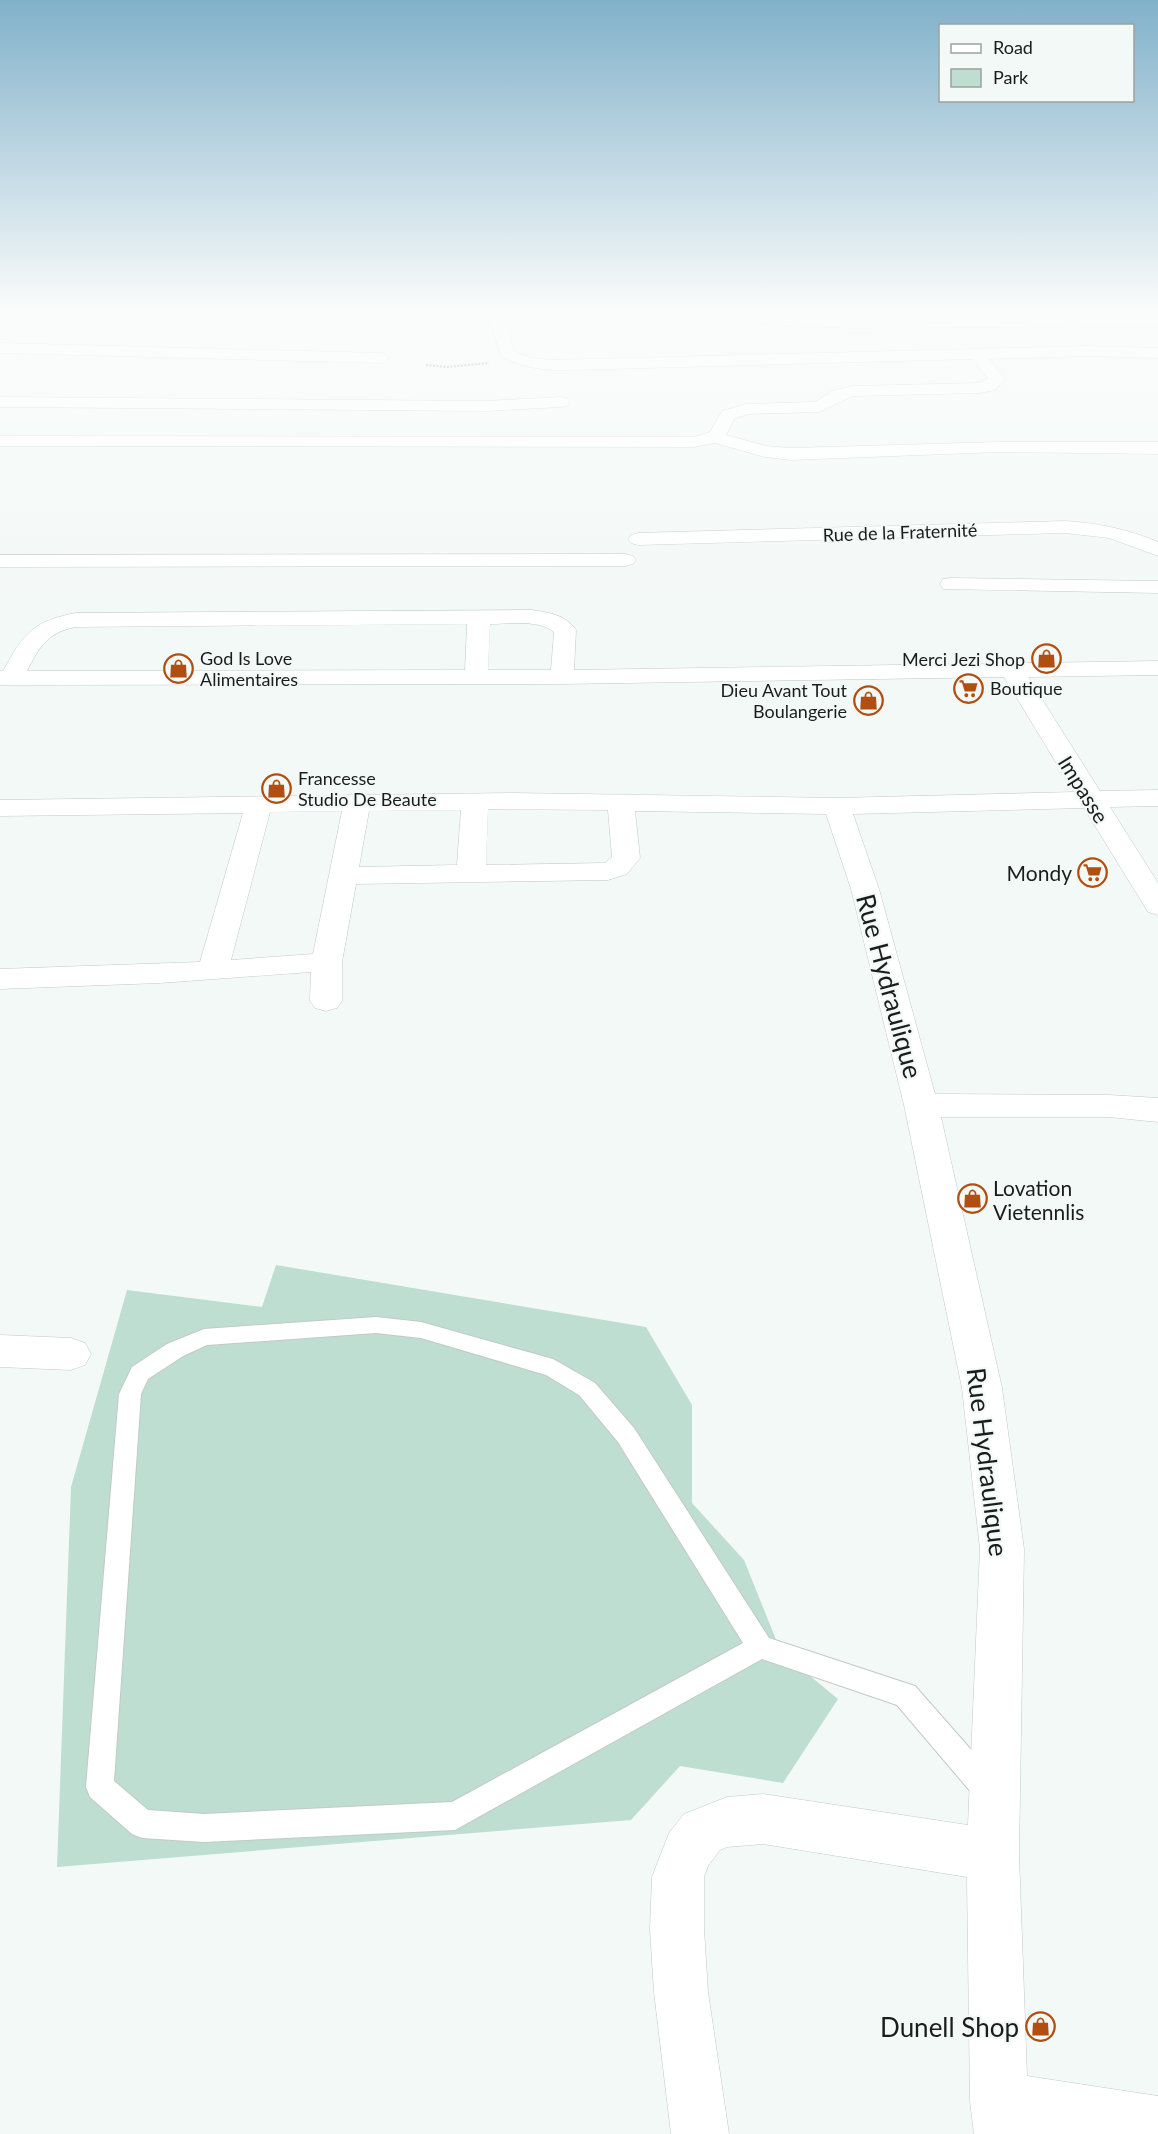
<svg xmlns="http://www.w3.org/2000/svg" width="1158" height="2134" viewBox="0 0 1158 2134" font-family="Lato,sans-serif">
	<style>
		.green { fill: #bfded2 }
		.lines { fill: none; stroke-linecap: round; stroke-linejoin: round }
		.service-casing { stroke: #c3c9c7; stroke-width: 2 }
		.minor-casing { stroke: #c3c9c7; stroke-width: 1 }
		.path { stroke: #888c8a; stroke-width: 2; stroke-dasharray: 2 1.5; stroke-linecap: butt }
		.service { fill: #fff; fill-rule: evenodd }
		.minor { fill: #fff; fill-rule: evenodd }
		.labels { text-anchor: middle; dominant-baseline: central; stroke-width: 4.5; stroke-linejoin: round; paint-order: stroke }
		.far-street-label { font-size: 18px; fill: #1b1d1c; stroke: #f3f9f7 }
		.far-poi-label { font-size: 18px; fill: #1b1d1c; stroke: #f3f9f7; text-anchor: start }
		.street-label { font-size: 21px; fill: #1b1d1c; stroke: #f3f9f7 }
		.poi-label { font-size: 21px; fill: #1b1d1c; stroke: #f3f9f7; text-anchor: end }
		.near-street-label { font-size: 26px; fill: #1b1d1c; stroke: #f3f9f7 }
		.near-poi-label { font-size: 26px; fill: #1b1d1c; stroke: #f3f9f7; text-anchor: end }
	</style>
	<rect width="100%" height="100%" fill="#f3f9f7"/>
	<!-- green -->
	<polygon class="green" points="276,1265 646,1327 692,1405 692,1503 744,1560 781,1652 838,1699 783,1783 680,1766 631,1820 57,1867 71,1487 127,1290 262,1307"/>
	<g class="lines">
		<defs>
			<path id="service" d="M376,1317L421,1322L553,1359L595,1383L634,1428L769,1638L915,1686L996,1778L1000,1788L996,1798L986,1802L976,1798L897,1705L762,1659L455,1830L204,1842L142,1838L132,1834L90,1797L86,1787L119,1394L132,1367L167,1344L204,1329ZM376,1333L421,1338L546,1375L579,1395L618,1442L743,1643L452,1802L204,1814L148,1810L114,1781L141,1394L148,1379L183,1356L207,1345Z"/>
			<g id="minor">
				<polygon points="0,309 43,309 36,314 0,314"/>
				<polygon points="328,309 463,309 456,314 335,314"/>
				<path d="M487,309H502L514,351L530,358L550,360L1088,346L1158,348V358L1088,356L989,359L1005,379L995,390L980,393L853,396L819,412L748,414L734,419L726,435L766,446L791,448L999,442H1158V454L999,452L791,460L765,457L715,443L694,447L0,446V436L694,437L710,432L722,411L746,404L815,402L832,391L853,386L980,383L988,378L972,359L573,370C548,371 524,369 501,356Z"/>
				<polygon points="695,309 710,309 715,312 851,318 1158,316 1158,326 851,328 715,322 702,318"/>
				<polygon points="0,343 382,353 390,358 382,363 0,353"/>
				<polygon points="0,397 485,401 561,397 567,398 570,402 567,406 561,407 485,411 0,407"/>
				<path d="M1065,521C1097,523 1128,529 1158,542V556L1109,538L1065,533L638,545L631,543L628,539L631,535L638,533Z"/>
				<polygon points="626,554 633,556 636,560 633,564 626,566 0,567 0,555"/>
				<polygon points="951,578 1158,581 1158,593 943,589 940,584 943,579"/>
				<path d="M532,610C549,613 565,614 576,630L574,670L1158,661V675L1028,677L1100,791L1158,790V806L1110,807L1158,883V915L1148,912L1084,808L853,814L879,889L935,1094L1109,1095L1158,1098V1122L1109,1117H941L1002,1388L1024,1549L1019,1855L1027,2076L1158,2096V2134H974L970,2101L967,1877L763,1844L727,1847L720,1850L708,1866L704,1877V1929L708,1992L729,2134H671L654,1992L650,1929L652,1877L669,1833L684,1814L727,1797L763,1794L968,1825L980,1549L962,1388L904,1105L851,889L826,814L635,811L640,858L627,874L608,880L356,884L342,962V1001L337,1008L326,1011L315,1008L310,1001L311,972L159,983L0,989V969L200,962L243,813L0,816V800L513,793L837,798L1074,792L1004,677L562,684L0,685V671H3C24,633 33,621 76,613ZM467,624L465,670L27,671C39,647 48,632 76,627ZM490,624C510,624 537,619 554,632L551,670H488ZM488,809L608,810L612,857L605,863L486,865ZM461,810L457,865L359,867L369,811ZM342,811L313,954L231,960L270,812Z"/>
				<polygon points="0,1335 71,1338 85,1343 91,1354 85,1365 71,1370 0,1367"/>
			</g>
		</defs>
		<!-- service casing -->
		<use href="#service" class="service-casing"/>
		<!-- minor casing -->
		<use href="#minor" class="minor-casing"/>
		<!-- path -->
		<polyline class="path" points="426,365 447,367 489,363"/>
		<!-- service -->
		<use href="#service" class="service"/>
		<!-- minor -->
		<use href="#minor" class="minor"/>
	</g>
	<!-- sky -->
	<linearGradient id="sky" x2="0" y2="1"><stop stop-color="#81b1ca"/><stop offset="0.51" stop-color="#fafcfb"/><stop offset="1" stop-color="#fafcfb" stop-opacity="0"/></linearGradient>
	<rect width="1158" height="608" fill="url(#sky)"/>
	<!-- icons -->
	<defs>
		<symbol id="shop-ring" viewBox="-11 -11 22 22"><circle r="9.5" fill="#f3f9f7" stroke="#b14e12" stroke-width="1.5"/><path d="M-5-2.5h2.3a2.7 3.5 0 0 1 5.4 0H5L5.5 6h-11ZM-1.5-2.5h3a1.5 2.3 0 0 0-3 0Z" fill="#b14e12"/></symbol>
		<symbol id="supermarket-ring" viewBox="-11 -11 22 22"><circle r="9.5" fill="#f3f9f7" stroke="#b14e12" stroke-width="1.5"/><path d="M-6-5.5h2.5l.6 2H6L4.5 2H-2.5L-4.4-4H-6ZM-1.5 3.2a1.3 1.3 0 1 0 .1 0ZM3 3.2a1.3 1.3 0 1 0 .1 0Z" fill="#b14e12"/></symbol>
	</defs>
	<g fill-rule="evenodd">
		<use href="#shop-ring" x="1030" y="642" width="33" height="33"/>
		<use href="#shop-ring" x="162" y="652" width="33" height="33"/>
		<use href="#supermarket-ring" x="952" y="672" width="33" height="33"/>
		<use href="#shop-ring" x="852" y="684" width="33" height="33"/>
		<use href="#shop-ring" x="260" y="772" width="33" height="33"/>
		<use href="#supermarket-ring" x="1076" y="856" width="33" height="33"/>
		<use href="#shop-ring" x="956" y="1182" width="33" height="33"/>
		<use href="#shop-ring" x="1024" y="2010" width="33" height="33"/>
	</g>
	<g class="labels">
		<!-- far-street labels -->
		<g class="far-street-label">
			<text transform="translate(900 532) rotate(-2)">Rue de la Fraternité</text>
		</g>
		<!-- far-poi labels -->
		<g class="far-poi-label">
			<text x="200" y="658">God Is Love<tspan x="200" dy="21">Alimentaires</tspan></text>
			<text x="1025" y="659" text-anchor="end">Merci Jezi Shop</text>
			<text x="990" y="688">Boutique</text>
			<text x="847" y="690" text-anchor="end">Dieu Avant Tout<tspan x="847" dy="21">Boulangerie</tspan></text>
			<text x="298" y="778">Francesse<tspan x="298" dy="21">Studio De Beaute</tspan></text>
		</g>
		<!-- street labels -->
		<g class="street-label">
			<text transform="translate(1084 789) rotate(58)">Impasse</text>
		</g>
		<!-- poi labels -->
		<g class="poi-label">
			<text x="1072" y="872">Mondy</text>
			<text x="993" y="1187" text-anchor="start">Lovation<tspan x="993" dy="24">Vietennlis</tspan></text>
		</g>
		<!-- near-street labels -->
		<g class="near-street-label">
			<text transform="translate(890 986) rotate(75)">Rue Hydraulique</text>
			<text transform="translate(988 1462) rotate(83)">Rue Hydraulique</text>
		</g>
		<!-- near-poi labels -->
		<g class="near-poi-label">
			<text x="1019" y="2027">Dunell Shop</text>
		</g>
	</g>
	<!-- legend -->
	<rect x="939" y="24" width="195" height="78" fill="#f3f9f7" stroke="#9da19f" stroke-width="1.5"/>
	<rect x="951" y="44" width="30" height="9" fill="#ffffff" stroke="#9da19f" stroke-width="1.5"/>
	<text x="993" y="54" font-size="18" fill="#1b1d1c">Road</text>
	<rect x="951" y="69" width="30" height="18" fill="#bfded2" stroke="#9da19f" stroke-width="1.5"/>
	<text x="993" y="84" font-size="18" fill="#1b1d1c">Park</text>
</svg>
